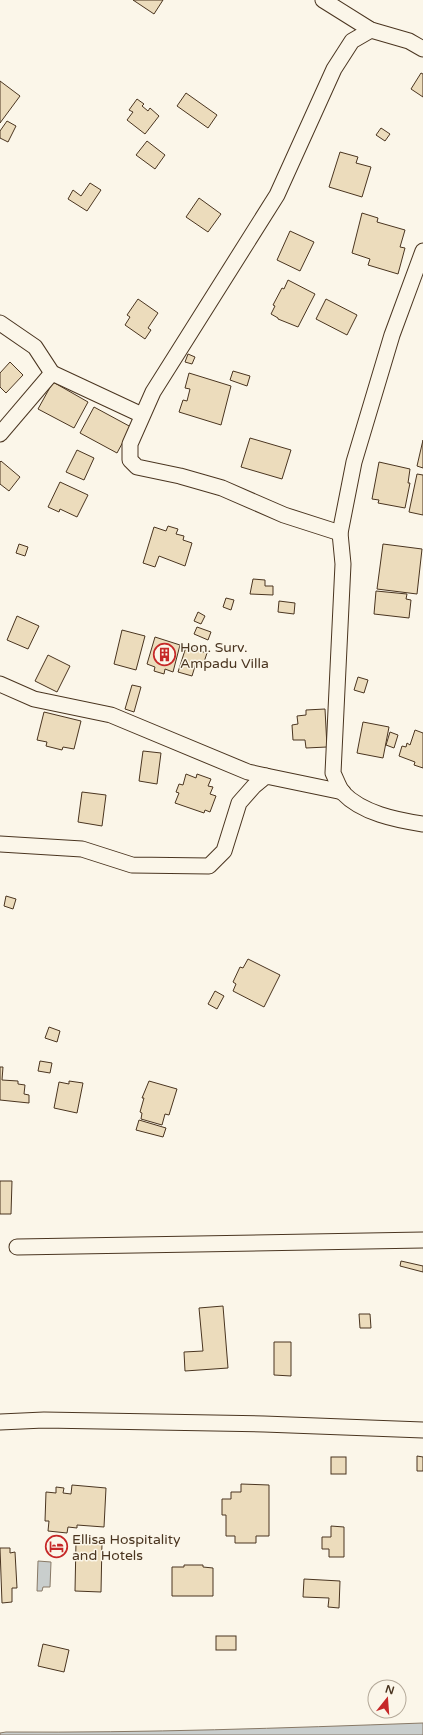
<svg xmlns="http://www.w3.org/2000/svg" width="423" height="1735" viewBox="0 0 423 1735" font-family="'Varela Round',sans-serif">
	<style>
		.water { fill: #c9cecd; stroke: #887966 }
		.building { fill: #ecdcbc; stroke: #4a3520 }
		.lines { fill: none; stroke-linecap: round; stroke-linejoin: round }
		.minor-casing { stroke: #4a3520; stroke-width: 17 }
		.minor { stroke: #fbf6e9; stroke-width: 15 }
		.labels { text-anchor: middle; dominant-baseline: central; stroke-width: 3; stroke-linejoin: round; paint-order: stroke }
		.poi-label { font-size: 14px; fill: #4a3520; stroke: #fbf6e9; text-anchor: start }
	</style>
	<rect width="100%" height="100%" fill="#fbf6e9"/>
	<!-- water -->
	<g class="water">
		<polygon points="38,1561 51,1562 50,1587 43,1587 42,1591 37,1591"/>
		<path d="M423,1723V1735H0V1733L6,1732C145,1733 284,1728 423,1723Z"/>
	</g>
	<!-- building -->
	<g class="building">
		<polygon points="133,0 163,0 154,14"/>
		<polygon points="421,73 423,74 423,97 411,89"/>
		<polygon points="0,81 20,96 0,123"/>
		<polygon points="186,93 217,115 208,128 177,106"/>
		<polygon points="137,99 144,104 142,106 148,111 150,108 159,116 145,134 127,120 133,112 129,110"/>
		<polygon points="7,121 16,126 8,142 0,138 0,131"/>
		<polygon points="381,128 390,134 385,141 376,135"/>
		<polygon points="147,141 165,155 155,169 136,155"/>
		<polygon points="340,152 358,157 356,163 371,167 362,197 329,187"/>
		<polygon points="90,183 101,190 87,211 68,199 73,190 81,196"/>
		<polygon points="199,198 221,214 208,232 186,217"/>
		<polygon points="362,213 378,218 377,222 405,230 400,247 405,248 398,274 368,265 370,259 352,253"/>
		<polygon points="290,231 314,242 300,271 277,260"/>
		<polygon points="288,280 315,294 298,327 278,319 278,318 271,314 275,306 273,305 282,288 284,289"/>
		<polygon points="138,299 158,313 148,328 151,330 145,339 125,325 130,317 127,315"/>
		<polygon points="326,299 357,315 347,335 316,319"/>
		<polygon points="188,354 195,357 192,364 185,362"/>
		<polygon points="10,362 23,375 6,393 0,387 0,373"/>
		<polygon points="233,371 250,376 247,386 230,380"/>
		<polygon points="189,373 231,386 221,425 179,412 183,400 187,401 190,389 185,388"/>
		<polygon points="53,382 88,402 74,428 38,409"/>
		<polygon points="94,407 131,427 117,453 80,433"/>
		<polygon points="250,438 291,450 282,479 241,467"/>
		<polygon points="423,440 423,468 417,466"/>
		<polygon points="77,450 94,458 84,480 66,472"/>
		<polygon points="1,461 20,477 9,491 0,484 0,462"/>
		<polygon points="379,462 410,469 408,483 410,483 405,508 378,503 379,500 372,499"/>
		<polygon points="417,474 423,475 423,515 409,512"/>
		<polygon points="60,482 88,495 77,517 60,509 59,512 48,507"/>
		<polygon points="168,526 178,529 176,534 184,536 183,540 192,543 185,566 159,556 155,567 143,563 154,527 166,531"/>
		<polygon points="19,544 28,547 25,556 16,553"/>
		<polygon points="383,544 422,549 417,594 377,589"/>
		<polygon points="253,579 265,580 265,586 273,586 273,595 250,594"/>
		<polygon points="376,591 407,594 406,599 411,600 409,618 374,614"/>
		<polygon points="226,598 234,600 231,610 223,607"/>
		<polygon points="279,601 295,603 294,614 278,612"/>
		<polygon points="198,612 205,616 201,624 194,621"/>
		<polygon points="17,616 39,626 28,649 7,640"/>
		<polygon points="197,627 211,632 208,640 194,634"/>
		<polygon points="122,630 145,636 136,670 114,664"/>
		<polygon points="155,637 180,645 173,672 165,669 164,674 154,671 155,667 147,664"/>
		<polygon points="186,647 207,653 203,665 196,663 192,676 178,672"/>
		<polygon points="48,655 70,666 57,692 35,681"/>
		<polygon points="358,677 368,680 364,693 354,690"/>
		<polygon points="132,685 141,687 134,712 125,709"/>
		<polygon points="325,709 327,747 306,748 305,740 293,740 292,725 298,724 297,716 306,715 306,710"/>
		<polygon points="44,712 81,721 74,749 63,747 62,750 46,746 47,742 37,740"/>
		<polygon points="363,722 389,727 383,758 357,753"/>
		<polygon points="415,730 423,733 423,768 414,765 415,762 399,756 402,746 406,747 407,743 410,745"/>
		<polygon points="390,732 398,735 394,748 386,745"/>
		<polygon points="143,751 161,753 157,784 139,781"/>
		<polygon points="186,774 196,778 197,774 211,779 208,786 213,787 210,794 216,796 210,812 205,810 204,813 175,803 179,793 176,792 179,784 183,785"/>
		<polygon points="82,792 106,795 102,826 78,822"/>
		<polygon points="6,896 16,899 13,909 4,906"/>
		<polygon points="248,959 280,975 264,1007 233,991 236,984 233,982 240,967 243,968"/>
		<polygon points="215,991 224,996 217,1009 208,1004"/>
		<polygon points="49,1027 60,1031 57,1042 45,1038"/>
		<polygon points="40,1061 52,1063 50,1073 38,1071"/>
		<polygon points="0,1067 3,1067 2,1080 18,1081 18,1084 25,1085 24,1094 29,1095 29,1103 0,1100"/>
		<polygon points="69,1081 83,1083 77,1113 54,1108 59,1082 69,1084"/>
		<polygon points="149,1081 177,1089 169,1115 165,1114 162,1125 141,1119 142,1113 140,1112 144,1098 142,1098"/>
		<polygon points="139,1120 166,1128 163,1137 136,1130"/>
		<polygon points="0,1181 12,1181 11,1214 0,1214"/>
		<polygon points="401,1261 423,1266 423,1272 400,1266"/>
		<polygon points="223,1306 228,1368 185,1371 184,1352 203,1351 199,1308"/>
		<polygon points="359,1314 370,1314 371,1328 360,1328"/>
		<polygon points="274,1342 291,1342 291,1376 274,1375"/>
		<polygon points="417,1456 423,1457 423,1471 417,1471"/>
		<rect x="331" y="1457" width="15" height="17"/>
		<polygon points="241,1484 269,1485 269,1536 256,1536 256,1543 235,1543 235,1536 226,1536 226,1515 222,1515 222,1499 231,1499 231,1492 241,1492"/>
		<polygon points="72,1485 106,1488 104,1527 77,1525 77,1528 68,1527 67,1533 48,1531 49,1521 45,1521 46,1492 56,1493 56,1487 64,1488 63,1493 71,1494"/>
		<polygon points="331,1526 344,1527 344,1557 329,1557 329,1549 322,1549 322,1537 331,1537"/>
		<polygon points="76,1541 102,1542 101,1592 75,1591"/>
		<polygon points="0,1548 10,1548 10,1553 15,1552 17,1588 12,1588 12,1602 2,1603"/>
		<polygon points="184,1565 203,1565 203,1567 213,1568 213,1596 172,1596 172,1567 184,1567"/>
		<polygon points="304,1579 340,1581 339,1608 328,1607 329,1598 303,1597"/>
		<rect x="216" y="1636" width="20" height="14"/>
		<polygon points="43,1644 69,1650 64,1672 38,1666"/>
	</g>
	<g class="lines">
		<defs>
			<g id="minor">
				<polyline points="323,0 371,30 409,41 423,49"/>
				<path d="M423,251L392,335L354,462L340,533L343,564L333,773C336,779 339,788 343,793C362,813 396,820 423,824"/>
				<polyline points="0,323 35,347 52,373 142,415"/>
				<polyline points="0,434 52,373"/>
				<polyline points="340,533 284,515 222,488 180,476 137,467 130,460 130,444 153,392 277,195 334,69 352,41 371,30"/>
				<polyline points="0,684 34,699 111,715 248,772 266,776"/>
				<polyline points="0,844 82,849 132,865 209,866 224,851 239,803 254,786 266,776 343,792"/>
				<polyline points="17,1247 423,1240"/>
				<polyline points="0,1422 44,1420 264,1424 423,1430"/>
			</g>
		</defs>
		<!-- minor casing -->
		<use href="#minor" class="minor-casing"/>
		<!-- minor -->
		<use href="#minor" class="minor"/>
	</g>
	<!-- icons -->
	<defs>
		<symbol id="building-ring" viewBox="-11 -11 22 22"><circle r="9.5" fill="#fbf6e9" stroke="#c62828" stroke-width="1.5"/><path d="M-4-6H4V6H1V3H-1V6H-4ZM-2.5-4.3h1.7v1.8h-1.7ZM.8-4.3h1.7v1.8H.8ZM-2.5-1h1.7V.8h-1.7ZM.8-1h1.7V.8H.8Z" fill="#c62828"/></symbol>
		<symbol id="hotel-ring" viewBox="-11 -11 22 22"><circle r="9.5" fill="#fbf6e9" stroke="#c62828" stroke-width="1.5"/><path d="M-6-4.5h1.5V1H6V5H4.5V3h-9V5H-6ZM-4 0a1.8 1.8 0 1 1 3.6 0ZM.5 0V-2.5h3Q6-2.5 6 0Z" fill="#c62828"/></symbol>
	</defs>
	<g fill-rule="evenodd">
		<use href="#building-ring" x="152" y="642" width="25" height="25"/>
		<use href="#hotel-ring" x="44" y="1534" width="25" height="25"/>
	</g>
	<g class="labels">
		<!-- poi labels -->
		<g class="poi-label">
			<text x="180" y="647">Hon. Surv.<tspan x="180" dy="16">Ampadu Villa</tspan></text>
			<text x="72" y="1539">Ellisa Hospitality<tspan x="72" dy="16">and Hotels</tspan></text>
		</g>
	</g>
	<!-- north arrow -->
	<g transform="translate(387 1699) rotate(17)"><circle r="19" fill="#fbf6e9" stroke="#b4a999"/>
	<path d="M0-3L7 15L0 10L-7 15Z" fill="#c62828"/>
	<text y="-6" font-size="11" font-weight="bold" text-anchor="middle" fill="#4a3520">N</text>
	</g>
</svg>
